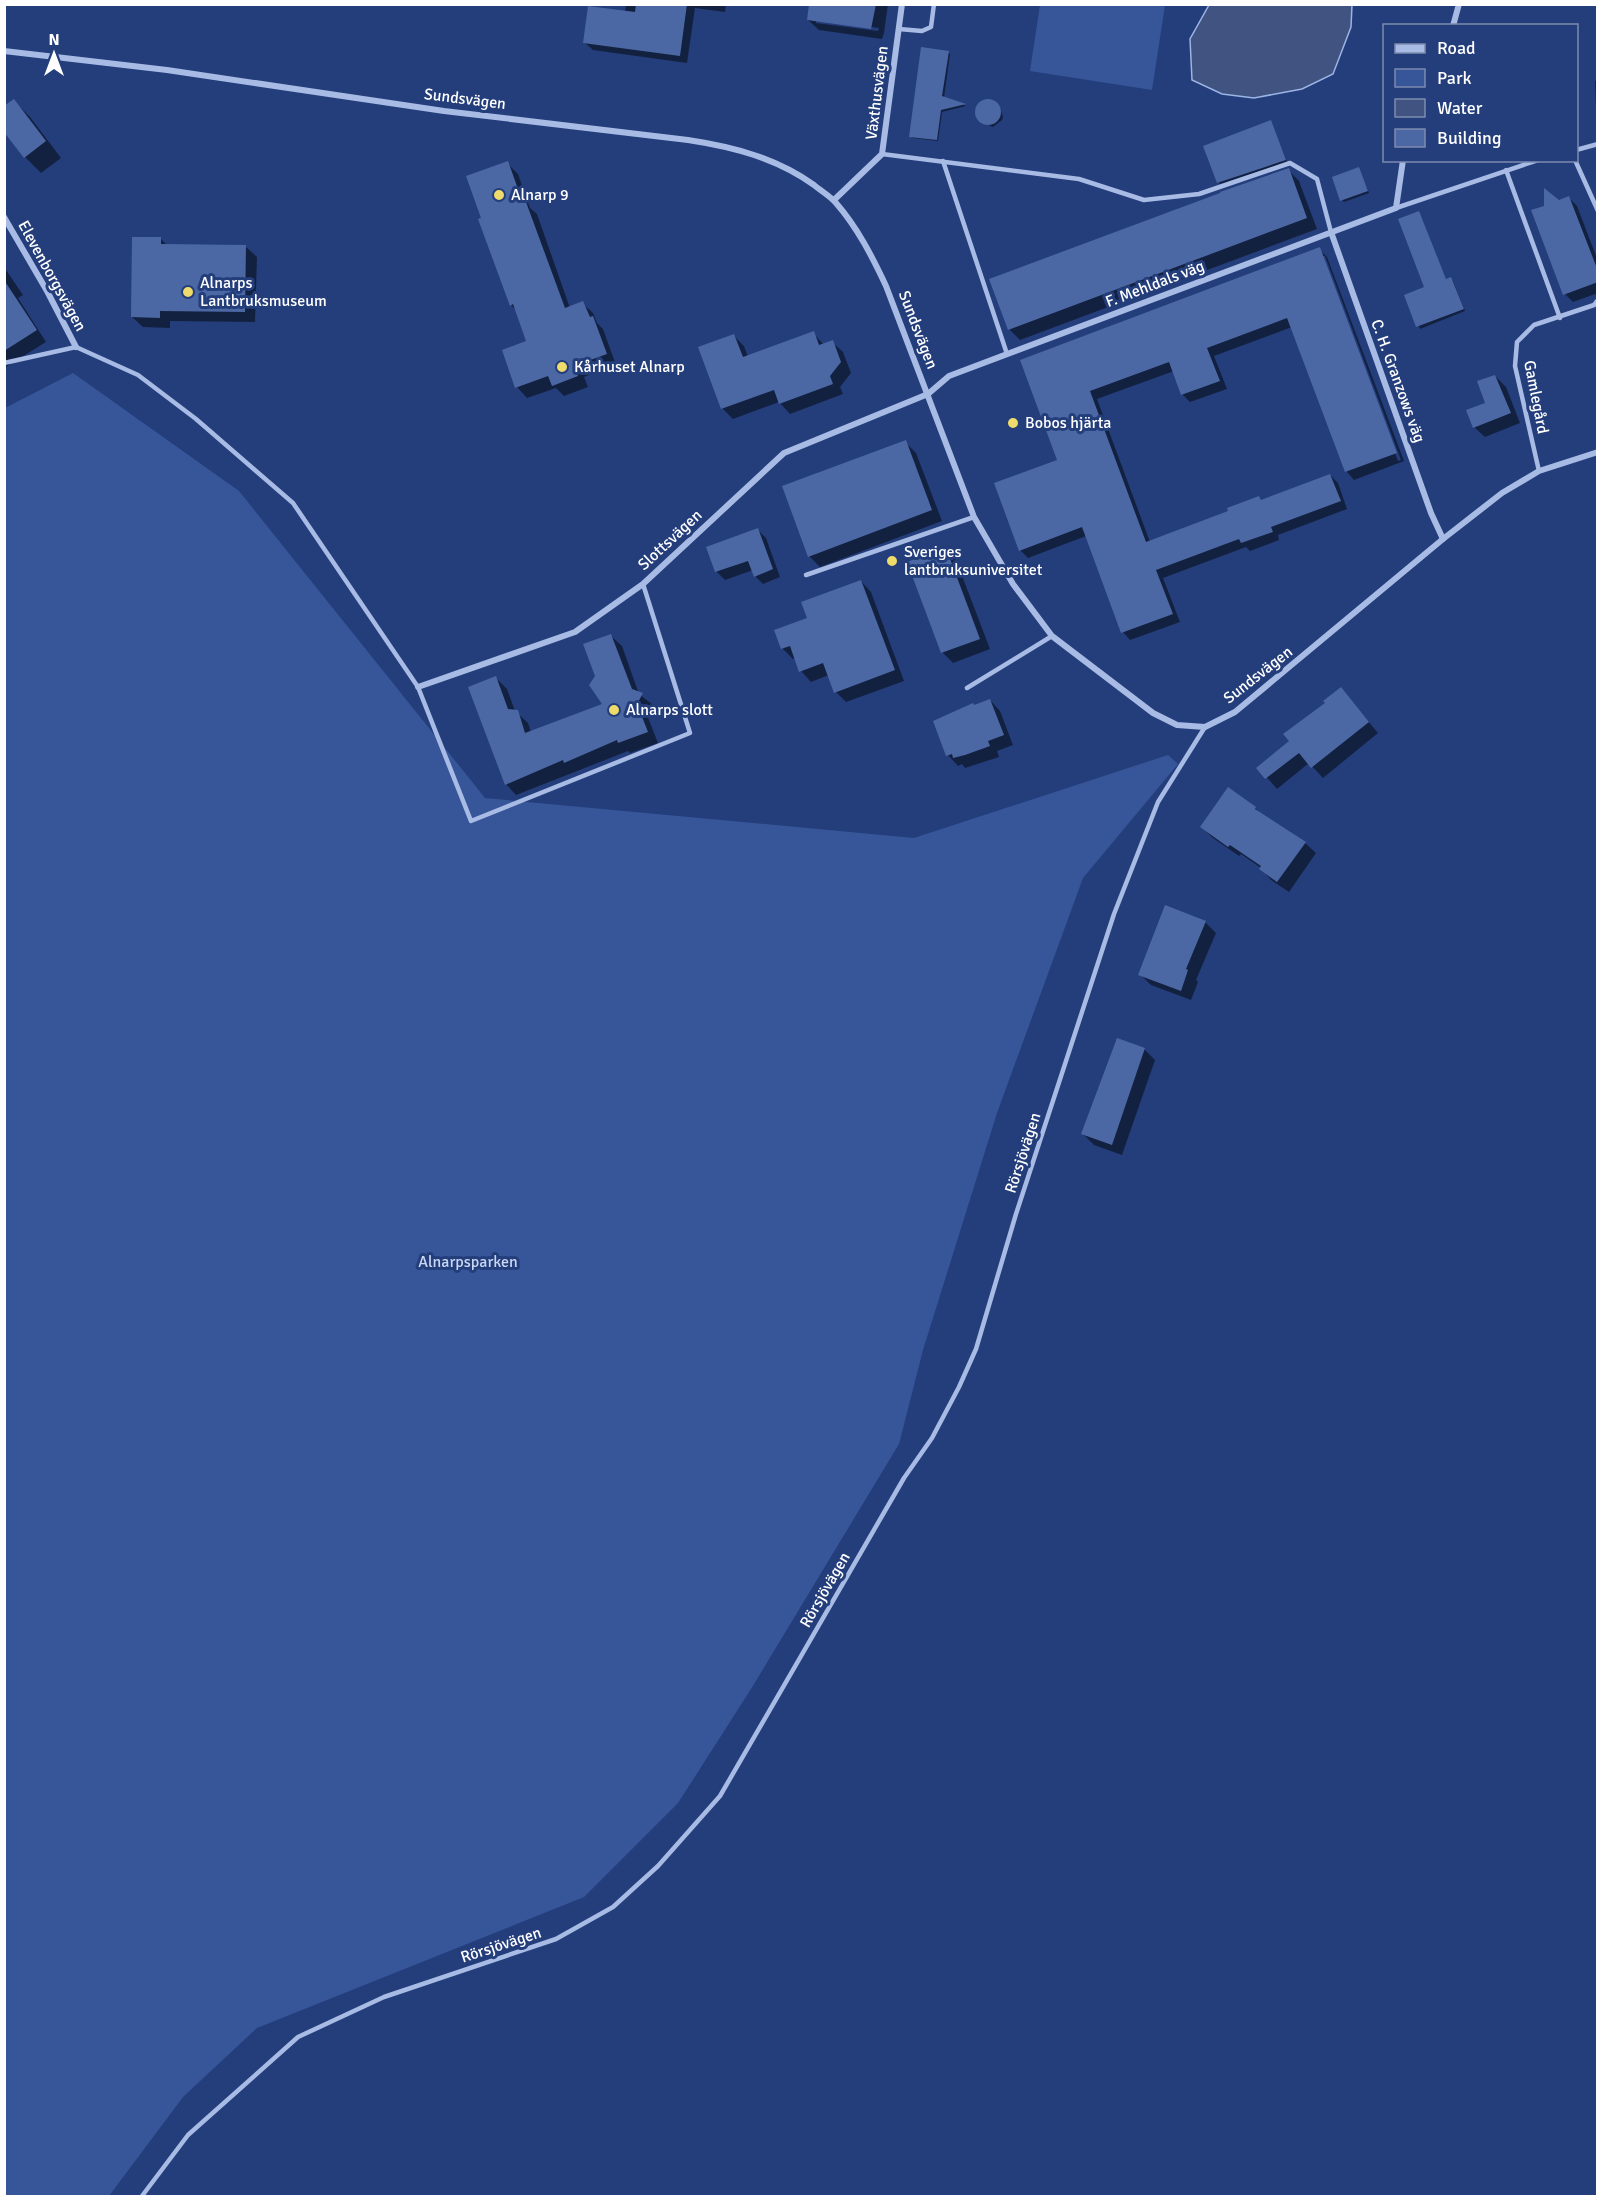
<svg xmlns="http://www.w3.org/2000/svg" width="1602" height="2201" viewBox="0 0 1602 2201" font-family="Signika,sans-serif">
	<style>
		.green { fill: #375699 }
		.water { fill: #415481; stroke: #9bb4e5; stroke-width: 1.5 }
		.shadow { fill: #0007; fill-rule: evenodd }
		.building { fill: #4c68a4 }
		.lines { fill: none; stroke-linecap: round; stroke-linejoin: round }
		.lane { stroke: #a7bbe5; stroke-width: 4.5 }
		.street { stroke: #a7bbe5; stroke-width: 6 }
		.poi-dot { fill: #efdb6b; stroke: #243e7b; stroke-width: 2 }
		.labels { text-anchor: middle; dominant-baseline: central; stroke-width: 6; stroke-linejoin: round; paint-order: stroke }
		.street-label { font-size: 16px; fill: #fff; stroke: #243e7b }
		.poi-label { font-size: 16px; fill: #fff; stroke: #243e7b; text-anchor: start }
		.park-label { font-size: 16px; fill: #cad7f4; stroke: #243e7b }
	</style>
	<rect width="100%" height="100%" fill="#243e7b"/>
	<!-- green -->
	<g class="green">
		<polygon points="1040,5 1165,5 1152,90 1030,71"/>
		<polygon points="73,373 239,491 485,798 914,838 1168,755 1178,764 1083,878 997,1113 923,1350 899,1444 751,1689 678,1803 584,1897 257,2028 183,2097 109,2196 5,2196 5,408"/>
	</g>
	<!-- water -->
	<polygon class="water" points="1209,5 1352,5 1351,27 1333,74 1302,89 1254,98 1222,94 1192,80 1190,39"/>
	<!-- shadow -->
	<g class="shadow">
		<polygon points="626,4 726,4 725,12 695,8 687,63 593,50 585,43 625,12"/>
		<path d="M809,4H888L884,33L882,39L819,30L808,20ZM816,20L879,28L878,31L816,23Z"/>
		<polygon points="948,52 950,54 944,98 966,106 942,112 938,141 913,138 911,136"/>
		<polygon points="1595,81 1598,81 1598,109 1596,108"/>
		<polygon points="989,100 1000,107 1003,117 1002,120 993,127 981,122 977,108 980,103"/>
		<polygon points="14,101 30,117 61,158 41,173 25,157"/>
		<polygon points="1271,122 1287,162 1220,184 1218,182"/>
		<polygon points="507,163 518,174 530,208 537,214 570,308 582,303 593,313 597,323 603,329 616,365 584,377 588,387 564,396 556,388 527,398 517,387 528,342 517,311 511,305"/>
		<polygon points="1359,169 1369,193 1344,202 1342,200"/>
		<polygon points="1288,170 1299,181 1317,229 1020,340 1009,329"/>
		<polygon points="1569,198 1577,206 1598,261 1598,293 1573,302 1565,294 1533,211"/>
		<polygon points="1419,212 1446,280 1451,279 1453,281 1465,311 1420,329 1406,296 1426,288"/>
		<polygon points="161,239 167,245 246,247 257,257 255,322 170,321 170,328 143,327 132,317"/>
		<path d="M1319,249L1327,257L1404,461L1354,480L1347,472L1292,327L1214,356L1227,389L1190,402L1182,394L1174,371L1097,399L1150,542L1230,512L1259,497L1262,501L1330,475L1338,483L1347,509L1278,535L1279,540L1250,551L1246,547L1163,578L1180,622L1130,640L1123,632L1086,536L1028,558L1020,550L1059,460L1022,361ZM1321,256H1325L1401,460L1398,461Z"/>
		<polygon points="4,267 23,295 18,298 46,342 4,368"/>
		<polygon points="813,333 824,345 832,342 843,352 851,373 840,387 843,394 790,414 779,402 733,419 722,408 734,336 744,346 748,357"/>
		<polygon points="1495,376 1506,387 1520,423 1485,437 1474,427 1487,403"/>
		<polygon points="905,442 916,453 942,521 820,567 809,556"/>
		<polygon points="758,530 766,538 780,577 763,584 755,576 753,570 725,580 717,572 708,548"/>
		<polygon points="946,549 956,560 990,649 953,663 942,652"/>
		<polygon points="861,581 871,592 904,681 846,702 836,692 829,675 811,682 801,671 796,658 793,659 783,649 776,631 809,618"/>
		<polygon points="611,636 622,646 639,694 653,705 647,715 658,743 630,753 628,751 516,795 506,784 496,678 507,689 515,711 528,723 531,732 604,705 596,676"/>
		<polygon points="1341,689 1378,733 1323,778 1309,763 1277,789 1259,768 1291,741"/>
		<polygon points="990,700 1000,711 1013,745 997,751 999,757 965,768 962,764 958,766 948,755 974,706"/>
		<polygon points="1255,808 1265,818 1305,843 1316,853 1289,892 1271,880 1261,868 1241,854 1239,856 1213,838 1202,827"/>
		<polygon points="1205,922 1216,933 1196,980 1198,982 1191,1000 1151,985 1140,974"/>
		<polygon points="1144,1049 1155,1060 1122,1155 1094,1145 1083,1134"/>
	</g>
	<!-- building -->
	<g class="building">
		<polygon points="636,4 687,4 680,56 583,43 588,6 635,12"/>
		<polygon points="809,4 876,4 871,29 807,20"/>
		<polygon points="921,47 949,51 942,96 966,104 941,110 937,140 909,137"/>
		<circle cx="988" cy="112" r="13"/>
		<polygon points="14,99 46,141 24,158 4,132 4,106"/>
		<polygon points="1271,120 1286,160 1217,183 1203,146"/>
		<polygon points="508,161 523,203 526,202 565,308 583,301 590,317 593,316 607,354 574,366 578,376 552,386 548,376 515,388 502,350 526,341 513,304 510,306 478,219 481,218 466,176"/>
		<polygon points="1359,167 1368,191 1340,201 1332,177"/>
		<polygon points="1289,168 1307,218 1008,330 989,279 1220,193 1220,192"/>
		<polygon points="1544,188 1559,200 1569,196 1598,271 1598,282 1563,295 1531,210 1544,206"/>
		<polygon points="1419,211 1446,279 1451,277 1464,309 1416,327 1404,295 1424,287 1398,219"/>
		<polygon points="132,237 161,237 161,244 246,245 245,312 160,311 160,318 131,317"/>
		<polygon points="1320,247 1397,453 1345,472 1287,318 1207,348 1220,381 1181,395 1169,362 1090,391 1146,542 1228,511 1227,508 1259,496 1261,500 1330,474 1341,501 1271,527 1273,532 1241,543 1239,539 1156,570 1173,614 1121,633 1082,527 1019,551 994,483 1057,460 1020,360"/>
		<polygon points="4,280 37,330 4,351"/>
		<polygon points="814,331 819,345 833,340 841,362 830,376 833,384 779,404 774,390 721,409 698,347 734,334 743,357"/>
		<polygon points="1495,375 1511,413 1473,428 1466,410 1485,403 1477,381"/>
		<polygon points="906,440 932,510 808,557 782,486"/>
		<polygon points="758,528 773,569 754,577 748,561 715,572 706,547"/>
		<polygon points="946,548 980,639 941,653 907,562"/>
		<polygon points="861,580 895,670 834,693 823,663 799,672 790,646 781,649 774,630 807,618 801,602"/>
		<polygon points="611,634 632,689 643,693 637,704 648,732 618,743 617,740 564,763 563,760 505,785 468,687 496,676 508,709 518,710 525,733 602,704 589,685 595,676 583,644"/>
		<polygon points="1341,687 1369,722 1311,768 1299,753 1265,779 1256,768 1289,741 1283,734 1325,703 1323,701"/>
		<polygon points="990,699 1004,735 988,741 990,746 965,755 953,758 952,754 946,756 933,721 973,703 974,705"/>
		<polygon points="1228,787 1256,807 1255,809 1306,842 1277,882 1259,869 1261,866 1230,845 1228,847 1200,827"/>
		<polygon points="1165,905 1206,921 1186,969 1188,970 1181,991 1138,975"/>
		<polygon points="1117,1038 1145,1048 1112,1145 1081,1134"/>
	</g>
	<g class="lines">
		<!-- lane -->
		<g class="lane">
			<polyline points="899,29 922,31 931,27 934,4"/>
			<polyline points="1576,150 1598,144"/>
			<polyline points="882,154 1079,179 1144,200 1199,194 1290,163 1317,179 1331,232"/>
			<polyline points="1575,160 1598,211"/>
			<polyline points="943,161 1007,354"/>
			<polyline points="1506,170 1560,318"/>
			<polyline points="1396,208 1538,160"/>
			<polyline points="4,363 76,347 138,375 196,419 293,503 418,687 471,821 690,733 643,584"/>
			<polyline points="1539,471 1515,366 1517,342 1534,325 1594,305 1598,300"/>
			<polyline points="806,575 974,517"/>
			<polyline points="967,688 1052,636"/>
			<polyline points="142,2196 188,2135 298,2037 384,1997 556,1939 613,1907 658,1866 720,1796 904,1478 932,1438 959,1387 976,1349 1016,1214 1114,914 1158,802 1205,727"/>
		</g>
		<!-- street -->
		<g class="street">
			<polyline points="1453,26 1459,4"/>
			<path d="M4,51L167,70L444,111L688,140C734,147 776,158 814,185C821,191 830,196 836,203C857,227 872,256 886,286L974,517L1013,584L1052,636L1153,713L1177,725L1205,727L1235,712L1443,539L1502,493L1539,471L1598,452"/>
			<polyline points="834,200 882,154 902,4"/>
			<polyline points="4,217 47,291 76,347"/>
			<polyline points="1331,232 1431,513 1443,539"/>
			<polyline points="418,687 575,632 643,584 784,453 928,394 949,376 1396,208 1403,160"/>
		</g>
	</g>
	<!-- markers -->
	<g class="poi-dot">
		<circle cx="499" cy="195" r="6"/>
		<circle cx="188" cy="292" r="6"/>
		<circle cx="562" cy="367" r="6"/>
		<circle cx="1013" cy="423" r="6"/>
		<circle cx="892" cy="561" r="6"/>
		<circle cx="614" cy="710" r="6"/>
	</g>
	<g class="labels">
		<!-- street labels -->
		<g class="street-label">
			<text transform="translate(877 93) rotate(-83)">Växthusvägen</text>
			<text transform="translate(465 99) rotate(7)">Sundsvägen</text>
			<text transform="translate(52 276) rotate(61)">Elevenborgsvägen</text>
			<text transform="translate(1155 284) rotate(-21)">F. Mehldals väg</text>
			<text transform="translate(918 330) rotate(69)">Sundsvägen</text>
			<text transform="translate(1398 381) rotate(70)">C. H. Granzows väg</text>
			<text transform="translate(1536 397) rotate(79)">Gamlegård</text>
			<text transform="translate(670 540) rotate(-43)">Slottsvägen</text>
			<text transform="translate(1258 675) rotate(-38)">Sundsvägen</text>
			<text transform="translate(1023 1153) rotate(-72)">Rörsjövägen</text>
			<text transform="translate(825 1590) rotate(-60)">Rörsjövägen</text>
			<text transform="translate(501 1945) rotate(-18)">Rörsjövägen</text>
		</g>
		<!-- poi labels -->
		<g class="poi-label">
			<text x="511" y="195">Alnarp 9</text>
			<text x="200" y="283">Alnarps<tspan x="200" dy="18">Lantbruksmuseum</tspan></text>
			<text x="574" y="367">Kårhuset Alnarp</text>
			<text x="1025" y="423">Bobos hjärta</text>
			<text x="904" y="552">Sveriges<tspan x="904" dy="18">lantbruksuniversitet</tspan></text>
			<text x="626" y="710">Alnarps slott</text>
		</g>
		<!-- park labels -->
		<g class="park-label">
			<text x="468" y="1262">Alnarpsparken</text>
		</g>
	</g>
	<!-- border -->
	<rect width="1602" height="2201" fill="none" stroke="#ffffff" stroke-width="12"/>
	<!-- legend -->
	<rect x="1383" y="24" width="195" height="138" fill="#243e7b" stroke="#7c8bb0" stroke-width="1.5"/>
	<rect x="1395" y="44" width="30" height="9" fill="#a7bbe5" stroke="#7c8bb0" stroke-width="1.5"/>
	<text x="1437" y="54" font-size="18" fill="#ffffff">Road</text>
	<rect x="1395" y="69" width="30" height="18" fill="#375699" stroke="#7c8bb0" stroke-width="1.5"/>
	<text x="1437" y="84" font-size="18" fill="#ffffff">Park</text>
	<rect x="1395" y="99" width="30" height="18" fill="#415481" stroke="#7c8bb0" stroke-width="1.5"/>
	<text x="1437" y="114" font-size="18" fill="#ffffff">Water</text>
	<rect x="1395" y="129" width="30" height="18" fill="#4c68a4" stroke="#7c8bb0" stroke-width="1.5"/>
	<text x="1437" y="144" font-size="18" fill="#ffffff">Building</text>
	<!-- north arrow -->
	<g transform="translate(54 54)" stroke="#243e7b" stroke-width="4.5" paint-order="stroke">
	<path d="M0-4.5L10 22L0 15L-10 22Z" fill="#ffffff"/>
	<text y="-9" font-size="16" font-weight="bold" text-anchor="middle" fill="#ffffff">N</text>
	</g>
</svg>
